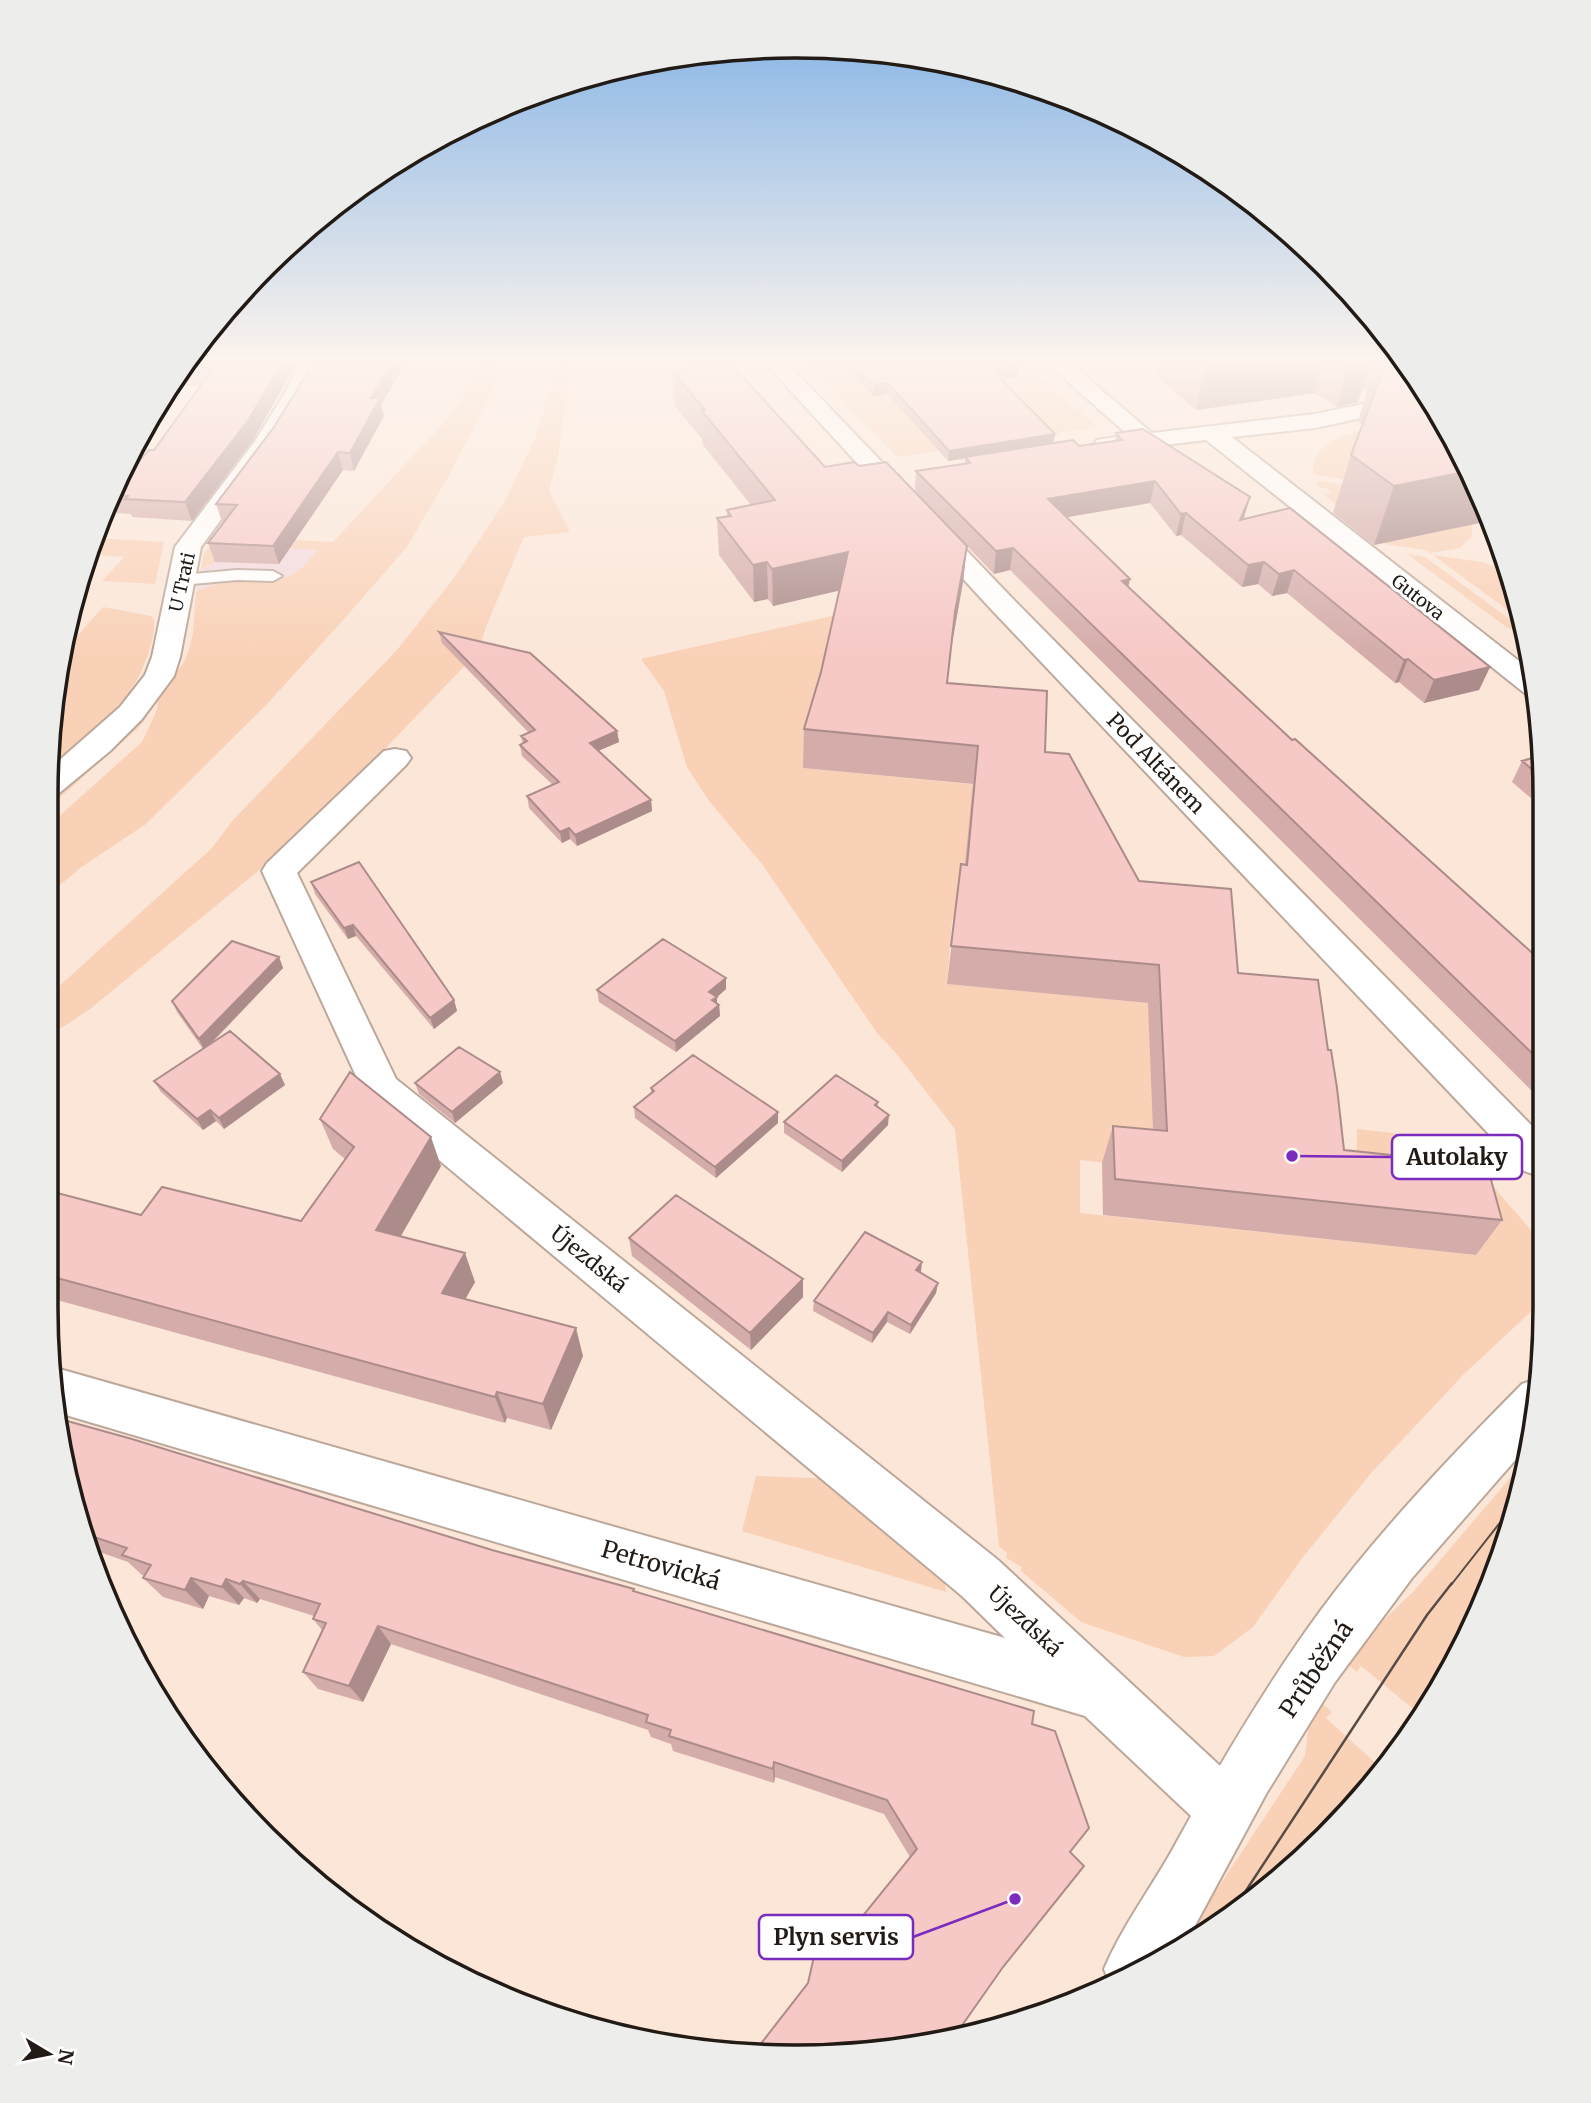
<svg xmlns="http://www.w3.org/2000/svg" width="1591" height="2103" viewBox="0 0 1591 2103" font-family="Merriweather,serif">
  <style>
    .industrial { fill: #f3d9df }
    .green { fill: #f9d1b7 }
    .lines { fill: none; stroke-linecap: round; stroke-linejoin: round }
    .lane-casing { stroke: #bca89b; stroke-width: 4 }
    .street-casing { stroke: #bca89b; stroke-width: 4 }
    .secondary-casing { stroke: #bca89b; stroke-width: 4 }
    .lane { fill: #fff; fill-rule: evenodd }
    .street { fill: #fff; fill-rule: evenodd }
    .secondary { fill: #fff; fill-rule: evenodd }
    .tram-far1 { stroke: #584c45; stroke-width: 2 }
    .tram { stroke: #584c45; stroke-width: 2.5 }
    .wall { fill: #d4acaa }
    .shaded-wall { fill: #ac8c8b }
    .building { fill: #f6c8c6; stroke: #ac8c8b; stroke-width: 2 }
    .labels { text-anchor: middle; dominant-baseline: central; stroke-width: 6; stroke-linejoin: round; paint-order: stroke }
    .far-street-label { font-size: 18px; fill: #221a15; stroke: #fff }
    .street-label { font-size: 21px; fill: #221a15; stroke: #fff }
    .near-street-label { font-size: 24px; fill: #221a15; stroke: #fff }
    .rim { fill: none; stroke: #221a15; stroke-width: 3.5 }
    .leader { fill: none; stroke: #7b2cbf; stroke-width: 2.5 }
    .callout-dot { fill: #7b2cbf; stroke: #fff; stroke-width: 2.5 }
    .callout { fill: #fff; stroke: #7b2cbf; stroke-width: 2.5 }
    .callout-label { font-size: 23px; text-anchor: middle; font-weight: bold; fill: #221a15 }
  </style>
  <rect width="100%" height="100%" fill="#fbe6d8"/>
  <path class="industrial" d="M 227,545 L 317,549 L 306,567 L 276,583 L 230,582 L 196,592 L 201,569 L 215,562 Z"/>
  <path class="green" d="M 480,364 L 501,364 L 486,404 L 448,477 L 406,548 L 344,619 L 268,703 L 146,824 L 80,868 L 47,896 L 47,827 L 142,742 L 157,710 L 158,697 L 184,662 L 189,650 L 193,633 L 196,592 C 243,566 280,605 317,550 L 227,545 L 215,562 L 201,569 L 204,553 L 220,536 L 333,542 L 450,416 L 477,375 Z
    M 556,364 L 571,364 L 558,457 L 549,491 L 570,532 L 524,537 L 487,624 L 478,652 L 379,755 L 257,872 L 90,1009 L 46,1038 L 46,998 L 212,848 L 233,820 L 397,650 L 454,578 L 505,501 L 536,437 Z
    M 805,364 L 1026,364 L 1097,427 L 898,457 Z
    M 1370,428 L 1346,480 L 1313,474 C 1312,441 1344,435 1370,428 Z
    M 1319,481 L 1344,485 L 1374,522 L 1397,540 L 1472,524 L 1472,536 L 1460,548 L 1430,553 L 1425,550 L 1385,544 L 1343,512 L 1324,494 L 1331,493 L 1328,488 L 1320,488 L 1317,483 Z
    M 95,538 L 164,542 L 155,584 L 102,581 L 124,557 L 89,554 Z
    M 1407,554 L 1425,557 L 1516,624 L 1515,628 L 1509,629 Z
    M 1433,555 L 1482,562 L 1510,572 L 1521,620 Z
    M 103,607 L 151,616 L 154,620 C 155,633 151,645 147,657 C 129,709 88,739 47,772 L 47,747 L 63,652 Z
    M 872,607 L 809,739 L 803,768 L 1000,787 L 952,921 L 947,984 L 1180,1006 L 1212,1175 L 1080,1160 L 1080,1213 L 1476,1255 L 1356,1190 L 1357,1129 L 1452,1140 L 1539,1239 L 1539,1304 L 1464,1374 L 1372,1472 L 1303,1557 L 1253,1627 L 1214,1656 L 1184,1657 L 1081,1622 L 1021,1571 L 1022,1567 L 1006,1558 L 1007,1553 L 999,1546 L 955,1129 L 896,1053 L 877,1033 L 762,864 L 709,801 L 687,767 L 664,691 L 641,659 Z
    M 149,705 L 147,717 L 139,727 L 47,809 L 47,800 L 97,758 Z
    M 1527,1458 L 1506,1549 L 1423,1717 L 1361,1666 L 1357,1672 L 1342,1660 L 1414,1591 Z
    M 756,1476 L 839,1479 L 943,1570 L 946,1592 L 742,1531 Z
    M 1316,1698 L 1332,1712 L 1326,1718 L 1382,1769 L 1326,1838 L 1213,1931 L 1179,1947 L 1305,1756 L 1311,1705 Z"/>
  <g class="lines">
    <g class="lane-casing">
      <path id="lane" d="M 237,570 L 273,571 L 282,576 L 273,581 L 237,580 L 181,585 L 172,580 L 181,575 Z"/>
    </g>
    <g class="street-casing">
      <path id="street" d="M 299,364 L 320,364 L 308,391 L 277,443 L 201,547 L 180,657 L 174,676 L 142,719 L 110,751 L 58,794 L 47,797 L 47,771 L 120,707 L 145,675 L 152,657 L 175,547 L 255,441 L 286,391 Z
        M 766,364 L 788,364 L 1010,596 L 1539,1133 L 1539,1176 L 1524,1171 L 990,608 Z
        M 1048,364 L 1071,364 L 1152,433 L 1315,414 L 1425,391 L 1431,403 L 1315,428 L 1232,437 L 1533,672 L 1539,697 L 1527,695 L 1206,440 L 1105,452 L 1097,450 L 1093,445 L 1097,440 L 1128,435 Z
        M 395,749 L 406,751 L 411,758 L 406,765 L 297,873 L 396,1079 L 998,1560 L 1246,1790 L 1255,1810 L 1246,1830 L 1226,1839 L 1206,1830 L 1085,1716 L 59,1413 L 54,1369 L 56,1368 L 1005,1638 L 962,1596 L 367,1100 L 262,871 L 267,863 L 384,751 Z"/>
    </g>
    <g class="secondary-casing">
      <path id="secondary" d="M 1539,1378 L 1539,1406 L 1531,1442 L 1412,1578 L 1335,1682 L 1266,1794 L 1185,1944 L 1109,1982 L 1104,1969 C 1121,1929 1148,1892 1170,1854 C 1216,1770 1264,1688 1321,1610 C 1381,1529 1451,1456 1522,1384 Z"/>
    </g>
    <use href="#lane" class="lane"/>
    <use href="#street" class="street"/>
    <use href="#secondary" class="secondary"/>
    <path class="tram-far1" d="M 1451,1585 L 1517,1501"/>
    <path class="tram" d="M 1363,1793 L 1466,1630
      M 1228,1918 L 1427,1615 L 1452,1583"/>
  </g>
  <path class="wall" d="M 185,364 L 296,364 L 253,440 L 192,521 L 132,517 L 131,514 L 116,513 L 110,498 L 113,491 L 154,450 L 200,386 L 172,385 Z
    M 842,364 L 1015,364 L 1017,377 L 1001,379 L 1055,434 L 1053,443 L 1079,446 L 1115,441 L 1116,433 L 1244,519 L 1490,667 L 1479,690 L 1424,703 L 1399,682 L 1395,683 L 1287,593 L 1272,596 L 1258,584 L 1242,587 L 1181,535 L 1176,536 L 1150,503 L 1067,517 L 1128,586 L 1292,740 L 1539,959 L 1539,1098 L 1010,570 L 994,574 L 967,546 L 963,582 L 951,649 L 947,683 L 1045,752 L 1139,881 L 1238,973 L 1328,1050 L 1344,1150 L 1502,1220 L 1476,1255 L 1103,1215 L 1102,1163 L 1113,1126 L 1153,1130 L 1148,1003 L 947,984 L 961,864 L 965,864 L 973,784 L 803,768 L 804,729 L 821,672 L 839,590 L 773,606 L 768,599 L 754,602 L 719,555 L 717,518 L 727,516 L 727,510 L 751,505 L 703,445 L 702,439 L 674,405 L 672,371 L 825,467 L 859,466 L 915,491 L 916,471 L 965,464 L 965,459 L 948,461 L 887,394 L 873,396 Z
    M 1159,364 L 1407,364 L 1419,378 L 1489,521 L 1374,545 L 1333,513 L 1351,455 L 1363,425 L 1358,421 L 1367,391 L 1363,388 L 1358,402 L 1336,407 L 1315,393 L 1196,410 L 1157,377 Z
    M 306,375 L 381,405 L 384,416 L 354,471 L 343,470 L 279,564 L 215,562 L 208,543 L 224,522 L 222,522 L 216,504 L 274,427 Z
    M 439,632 L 617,731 L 619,742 L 598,751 L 651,800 L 652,811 L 577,846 L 570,839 L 562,843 L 529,808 L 527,796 L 553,785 L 522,756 L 520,745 L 523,744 L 521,736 L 528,732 L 442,643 Z
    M 1539,756 L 1539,805 L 1512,782 L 1522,761 Z
    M 311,882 L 454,1000 L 457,1011 L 434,1029 L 356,936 L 348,939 L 315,894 Z
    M 1539,882 L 1539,895 L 1534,891 Z
    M 279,957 L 283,968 L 211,1044 L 285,1085 L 224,1129 L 216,1121 L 203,1130 L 161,1092 L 154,1081 L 203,1049 L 177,1012 L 172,1001 Z
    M 726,978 L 726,989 L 717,997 L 717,1003 L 719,1005 L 720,1016 L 676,1052 L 599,1002 L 597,990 Z
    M 415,1083 L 503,1083 L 455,1123 L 419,1094 Z
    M 651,1088 L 778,1123 L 716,1178 L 635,1118 L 634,1107 L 651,1093 Z
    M 878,1102 L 878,1107 L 888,1125 L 842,1172 L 784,1133 L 784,1122 Z
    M 320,1119 L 441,1166 L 401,1236 L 475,1282 L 465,1299 L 583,1356 L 551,1430 L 507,1418 L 505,1423 L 46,1297 L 46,1190 L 141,1215 L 301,1221 L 345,1159 L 333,1149 Z
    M 629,1238 L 803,1297 L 751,1350 L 632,1256 Z
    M 921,1273 L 938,1283 L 936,1293 L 910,1334 L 887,1322 L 872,1343 L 813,1311 L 814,1301 Z
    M 71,1502 L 492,1550 L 634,1589 L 634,1592 L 1034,1711 L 849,1933 L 910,1857 L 884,1814 L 775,1777 L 774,1783 L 673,1751 L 671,1744 L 651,1737 L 648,1730 L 391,1644 L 363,1702 L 318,1689 L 303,1672 L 322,1630 L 313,1619 L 314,1616 L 260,1599 L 257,1603 L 244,1598 L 239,1605 L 209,1596 L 203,1609 L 163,1597 L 143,1578 L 145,1576 L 142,1575 L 128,1562 L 91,1549 Z"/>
  <path class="shaded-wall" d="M 282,364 L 296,364 L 253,440 L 192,521 L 185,502 Z
    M 392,364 L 405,364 L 381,405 L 384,416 L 354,471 L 350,453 L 371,398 Z
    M 1215,364 L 1323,364 L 1315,393 L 1196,410 L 1206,365 Z
    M 1349,364 L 1370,364 L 1358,402 L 1336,407 Z
    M 1389,364 L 1407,364 L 1413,372 L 1407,391 Z
    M 1018,366 L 1017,377 L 991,381 L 992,370 Z
    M 888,383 L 887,394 L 873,396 L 874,385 Z
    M 1055,434 L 1053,444 L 948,461 L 949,451 Z
    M 338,452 L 343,470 L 279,564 L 273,546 Z
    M 1465,472 L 1489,521 L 1374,545 L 1394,486 Z
    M 1155,481 L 1150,503 L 1045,521 L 1048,499 Z
    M 1250,497 L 1244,518 L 1240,520 Z
    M 1186,513 L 1181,535 L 1176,536 L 1181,514 Z
    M 967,546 L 963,582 L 951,649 L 955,612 Z
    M 1013,548 L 1010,570 L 994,574 L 996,551 Z
    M 848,552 L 846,589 L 773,606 L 772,569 Z
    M 767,562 L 768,599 L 754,602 L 753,565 Z
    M 1264,562 L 1258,584 L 1242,587 L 1248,565 Z
    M 1294,570 L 1287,593 L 1272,596 L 1279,574 Z
    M 1130,579 L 1125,602 L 1122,581 Z
    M 1408,659 L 1399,682 L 1395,683 L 1404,660 Z
    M 1490,667 L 1479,690 L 1424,703 L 1434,680 Z
    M 617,731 L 619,742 L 591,754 L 590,743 Z
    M 651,800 L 652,811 L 577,846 L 575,835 Z
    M 569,828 L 570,839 L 562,843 L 560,832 Z
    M 353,925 L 356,936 L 348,939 L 344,928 Z
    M 279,957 L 283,968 L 204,1050 L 199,1039 Z
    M 726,978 L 726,989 L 717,997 L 717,1006 L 719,1005 L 720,1016 L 676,1052 L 675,1041 L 709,992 Z
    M 454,1000 L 457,1011 L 434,1029 L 430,1018 Z
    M 500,1072 L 503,1083 L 455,1123 L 452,1112 Z
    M 280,1074 L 285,1085 L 224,1129 L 219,1118 Z
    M 210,1110 L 216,1121 L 203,1130 L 197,1119 Z
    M 778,1112 L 778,1123 L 716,1178 L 715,1167 Z
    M 889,1115 L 888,1125 L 842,1172 L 842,1161 Z
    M 431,1137 L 441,1166 L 388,1258 L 376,1230 Z
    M 465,1253 L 475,1282 L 453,1321 L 442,1293 Z
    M 922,1262 L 921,1272 L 916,1270 Z
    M 803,1279 L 803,1297 L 751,1350 L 750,1333 Z
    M 938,1283 L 936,1293 L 910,1334 L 911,1325 Z
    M 888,1312 L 887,1322 L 872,1343 L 873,1333 Z
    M 576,1328 L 583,1356 L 551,1430 L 543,1404 Z
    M 497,1392 L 507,1418 L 505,1423 L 495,1397 Z
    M 191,1578 L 209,1596 L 203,1609 L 185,1590 Z
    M 226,1579 L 244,1598 L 239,1605 L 222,1587 Z
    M 243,1581 L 260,1599 L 257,1603 L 240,1584 Z
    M 378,1626 L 391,1644 L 363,1702 L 349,1686 Z
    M 774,1762 L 775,1777 L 774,1783 L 773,1769 Z"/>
  <path class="building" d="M 185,364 L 282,364 L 247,422 L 185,502 L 125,499 L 128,496 L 111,495 L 113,491 L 149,450 L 154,450 L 212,370 L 182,369 Z
    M 311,364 L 392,364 L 371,398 L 380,398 L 350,453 L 338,452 L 273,546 L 208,543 L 237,505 L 216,504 L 274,427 L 306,375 Z
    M 715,364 L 731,364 L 825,467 L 854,462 L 859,466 L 886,462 L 967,546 L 955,612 L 947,683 L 1047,691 L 1045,752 L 1069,754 L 1139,881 L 1231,889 L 1238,973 L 1318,980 L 1328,1050 L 1331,1050 L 1337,1088 L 1344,1150 L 1487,1165 L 1502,1220 L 1115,1179 L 1113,1126 L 1167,1131 L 1159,965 L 951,946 L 961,864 L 967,865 L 978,746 L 804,729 L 821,672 L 848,552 L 772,569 L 767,562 L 753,565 L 717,518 L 731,516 L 727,510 L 775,500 L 701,410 L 705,410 L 672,371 Z
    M 852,364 L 1015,364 L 1018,366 L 992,370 L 1055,434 L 949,451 L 888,383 L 874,385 Z
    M 1388,364 L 1399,364 L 1416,375 L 1419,378 L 1465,472 L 1394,486 L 1351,455 L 1383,371 L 1375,366 Z
    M 1143,429 L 1250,497 L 1240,520 L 1290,508 L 1490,667 L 1434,680 L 1408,659 L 1404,660 L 1294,570 L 1279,574 L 1264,562 L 1248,565 L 1186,513 L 1181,514 L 1155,481 L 1048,499 L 1130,579 L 1122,581 L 1292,740 L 1295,739 L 1539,959 L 1539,1060 L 1013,548 L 996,551 L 916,471 L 970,463 L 965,457 L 1073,440 L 1079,446 L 1122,440 L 1116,433 Z
    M 439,632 L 530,653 L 617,731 L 590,743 L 651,800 L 575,835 L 569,828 L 560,832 L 527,796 L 559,782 L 520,745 L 527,741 L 521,736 L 535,730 Z
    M 1539,756 L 1539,775 L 1522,761 Z
    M 359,862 L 454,1000 L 430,1018 L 353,925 L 344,928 L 311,882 Z
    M 663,939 L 726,978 L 709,992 L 717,997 L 712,1000 L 719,1005 L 675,1041 L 597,990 Z
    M 232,941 L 279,957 L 199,1039 L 172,1001 Z
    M 230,1031 L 280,1074 L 219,1118 L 210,1110 L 197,1119 L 154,1081 Z
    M 459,1047 L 500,1072 L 452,1112 L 415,1083 Z
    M 693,1055 L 778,1112 L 715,1167 L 634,1107 L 654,1091 L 651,1088 Z
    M 350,1072 L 431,1137 L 376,1230 L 465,1253 L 442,1293 L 576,1328 L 543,1404 L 497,1392 L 495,1397 L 46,1275 L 46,1190 L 141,1215 L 162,1187 L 301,1221 L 354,1147 L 320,1119 Z
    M 836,1075 L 878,1102 L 875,1105 L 889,1115 L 842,1161 L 784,1122 Z
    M 676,1195 L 803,1279 L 750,1333 L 629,1238 Z
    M 865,1232 L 922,1262 L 916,1270 L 938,1283 L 911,1325 L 888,1312 L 873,1333 L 814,1301 Z
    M 60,1419 L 132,1439 L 492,1550 L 634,1589 L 633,1591 L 1034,1711 L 1032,1724 L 1055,1731 L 1089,1828 L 1070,1852 L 1084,1866 L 1003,1967 L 956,2034 L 845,2056 L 756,2050 L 808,1983 L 815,1952 L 834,1931 L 849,1933 L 917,1849 L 887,1800 L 774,1762 L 773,1769 L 669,1736 L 671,1730 L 646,1722 L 648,1715 L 378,1626 L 349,1686 L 303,1672 L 326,1623 L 313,1619 L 320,1604 L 243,1581 L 240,1584 L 226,1579 L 222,1587 L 191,1578 L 185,1590 L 143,1578 L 151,1565 L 122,1555 L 127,1548 L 85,1534 L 71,1502 Z"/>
  <linearGradient id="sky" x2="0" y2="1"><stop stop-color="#80b1e5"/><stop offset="0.55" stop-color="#fdf4ed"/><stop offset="1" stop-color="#fdf4ed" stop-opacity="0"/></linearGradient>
  <rect width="1591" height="658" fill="url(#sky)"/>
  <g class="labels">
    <g class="far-street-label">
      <text transform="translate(182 582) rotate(-77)">U Trati</text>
      <text transform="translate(1418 597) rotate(38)">Gutova</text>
    </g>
    <g class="street-label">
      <text transform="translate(1156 763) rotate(46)">Pod Altánem</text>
      <text transform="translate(589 1259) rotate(39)">Újezdská</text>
      <text transform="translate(1025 1621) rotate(43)">Újezdská</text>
    </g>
    <g class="near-street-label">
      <text transform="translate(661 1565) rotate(16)">Petrovická</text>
      <text transform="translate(1316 1669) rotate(-56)">Průběžná</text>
    </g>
  </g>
  <path d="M0 0H1591V2103H0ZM795 58H796A737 737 0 0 1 1533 795V1308A737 737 0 0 1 796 2045H795A737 737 0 0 1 58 1308V795A737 737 0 0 1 795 58Z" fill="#ededec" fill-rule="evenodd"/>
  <path class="rim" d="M795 58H796A737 737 0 0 1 1533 795V1308A737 737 0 0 1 796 2045H795A737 737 0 0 1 58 1308V795A737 737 0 0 1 795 58Z"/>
  <path class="leader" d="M1292 1156L1392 1157M1015 1899L913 1937"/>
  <g class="callout-dot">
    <circle cx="1292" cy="1156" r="7"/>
    <circle cx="1015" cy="1899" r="7"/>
  </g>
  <g class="callout">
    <rect x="1392" y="1135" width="130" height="44" rx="7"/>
    <rect x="759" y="1915" width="154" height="44" rx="7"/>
  </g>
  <g class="callout-label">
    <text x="1457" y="1165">Autolaky</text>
    <text x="836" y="1945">Plyn servis</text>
  </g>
  <g transform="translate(49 2054) rotate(100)" stroke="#ffffff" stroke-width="5" paint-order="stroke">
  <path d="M0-5L12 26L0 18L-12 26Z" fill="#221a15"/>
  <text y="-10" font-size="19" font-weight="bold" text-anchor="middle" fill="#221a15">N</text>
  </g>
</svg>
